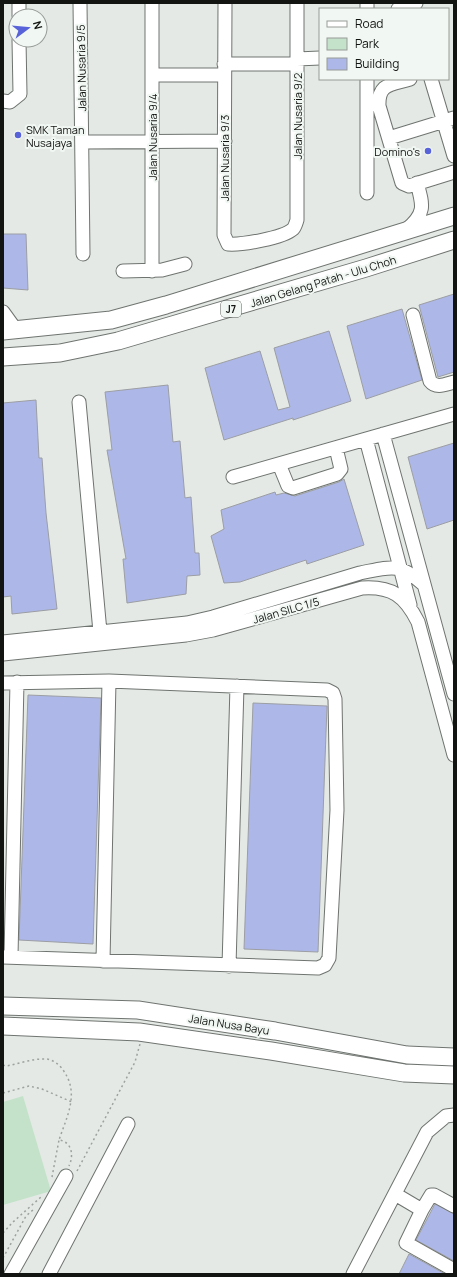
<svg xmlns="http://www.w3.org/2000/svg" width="457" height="1277" viewBox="0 0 457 1277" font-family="Manrope,sans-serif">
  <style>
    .green { fill: #c4e2ca }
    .building { fill: #adb8e8; stroke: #9c9ea3 }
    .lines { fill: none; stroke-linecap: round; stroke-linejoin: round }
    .minor-casing { stroke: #6f7470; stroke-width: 15 }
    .major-casing { stroke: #6f7470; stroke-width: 19 }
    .path { stroke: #9ea29f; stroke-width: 1.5; stroke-dasharray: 2 3; stroke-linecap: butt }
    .minor { stroke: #fff; stroke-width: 13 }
    .major { stroke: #fff; stroke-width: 17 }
    .poi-dot { fill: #5862d9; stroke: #f1f7f2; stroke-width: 1.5 }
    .labels { text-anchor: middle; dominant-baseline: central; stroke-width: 4; stroke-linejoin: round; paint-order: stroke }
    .shield { fill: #f1f7f2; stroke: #555855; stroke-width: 1 }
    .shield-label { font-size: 10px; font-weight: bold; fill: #121412 }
    .street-label { font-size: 11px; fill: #121412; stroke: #f1f7f2 }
    .poi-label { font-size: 11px; fill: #121412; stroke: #f1f7f2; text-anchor: start }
  </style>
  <rect width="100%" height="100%" fill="#e4e9e5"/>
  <path class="green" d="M 23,1096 L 51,1191 L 3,1205 L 3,1102 Z"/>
  <path class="building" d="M 3,234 L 26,234 L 28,290 L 3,288 Z
    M 454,294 L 454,372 L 438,377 L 419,305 Z
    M 402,309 L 422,380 L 366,399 L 347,326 Z
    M 329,331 L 351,401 L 293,420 L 293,418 L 224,440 L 205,368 L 260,351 L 278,410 L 290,407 L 274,348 Z
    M 168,385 L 173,442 L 180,441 L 185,498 L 191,497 L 195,553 L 199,553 L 200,575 L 187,576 L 186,594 L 127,603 L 123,559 L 126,559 L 107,450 L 112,450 L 105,392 Z
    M 36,400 L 39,458 L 42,458 L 46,513 L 57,609 L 12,614 L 11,596 L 3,597 L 3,403 Z
    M 454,443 L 454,520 L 427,529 L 408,457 Z
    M 344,479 L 364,545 L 307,564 L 306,560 L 240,582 L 224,583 L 211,536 L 224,529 L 221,510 L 275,492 L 276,495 L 284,493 L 295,496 L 339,482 Z
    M 28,695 L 101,698 L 93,944 L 19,940 Z
    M 253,703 L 327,706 L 318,952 L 244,949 Z
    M 435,1204 L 454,1214 L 454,1261 L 416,1240 Z
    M 409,1254 L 445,1274 L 399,1274 Z"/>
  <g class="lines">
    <g class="minor-casing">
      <path id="minor" d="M 19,3 L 19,16
        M 80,3 L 83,254
        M 152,3 L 152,271
        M 225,3 L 224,235 L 228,244 C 242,245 283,238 293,229 C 295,227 296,223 297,220 L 297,3
        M 367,3 L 367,9
        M 398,9 L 416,3
        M 297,59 L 320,58
        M 224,64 L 297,64
        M 152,75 L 224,75
        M 367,79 L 367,193
        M 410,79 C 391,85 378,83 379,106 L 402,183 L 409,186 L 454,172
        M 431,79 L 454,156
        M 3,101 L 10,102 L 20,94 L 19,40
        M 389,138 L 454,118
        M 82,142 L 225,141
        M 407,229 C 426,213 423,205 417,183
        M 123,271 L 162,270 L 185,264
        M 3,312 L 16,330
        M 413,315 L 430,381 C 436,389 446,384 454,382
        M 79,402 L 100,632
        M 383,434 L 454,694
        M 366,439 L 410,605
        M 279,464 L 288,486 L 293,488 L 337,474 L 341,469 L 336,448
        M 233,477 L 454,414
        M 3,642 L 187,623 L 213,617 L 360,573 C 390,567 399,562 423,584
        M 3,654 L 186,635 L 213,630 L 362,588 C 392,586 405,596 418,622 L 454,755
        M 3,683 L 109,681 L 327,690 L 333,693 L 335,699 L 337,810 L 329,958 L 325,965 L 318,968 L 3,957
        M 11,956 L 17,682
        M 103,961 L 109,681
        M 229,966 L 237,686
        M 395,1194 L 422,1210 L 406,1243 L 454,1270
        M 422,1210 L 431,1195 L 434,1195 L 454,1206
        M 11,1274 L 66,1176
        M 49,1274 L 128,1124
        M 353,1274 L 427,1132 L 446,1116 L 454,1115"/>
    </g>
    <g class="major-casing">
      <path id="major" d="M 3,331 L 111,320 L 166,305 L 454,216
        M 3,357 L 60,353 L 118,341 L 366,268 L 454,240
        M 3,1006 L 138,1010 L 275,1031 L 407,1055 L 454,1057
        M 3,1026 L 139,1032 L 271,1051 L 404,1073 L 454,1075"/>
    </g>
    <path class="path" d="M 3,1065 L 6,1066 C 18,1064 31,1059 43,1059 C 51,1058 59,1064 63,1070 C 80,1093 67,1116 59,1140 C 72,1142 74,1155 69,1166
      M 3,1093 L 29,1086 L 42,1089 L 72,1102
      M 77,1171 L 135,1062 L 140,1044
      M 52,1177 L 59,1140
      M 3,1233 L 13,1222 L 41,1197
      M 3,1258 L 26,1216 L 34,1209"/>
    <use href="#minor" class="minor"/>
    <use href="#major" class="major"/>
  </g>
  <g class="poi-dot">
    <circle cx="18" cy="135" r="4"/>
    <circle cx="428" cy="151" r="4"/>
  </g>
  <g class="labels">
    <rect class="shield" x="221" y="301" width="20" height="16" rx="3"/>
    <g class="shield-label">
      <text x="231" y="309">J7</text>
    </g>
    <g class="street-label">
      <text transform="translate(81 68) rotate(-91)">Jalan Nusaria 9/5</text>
      <text transform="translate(297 116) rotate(-90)">Jalan Nusaria 9/2</text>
      <text transform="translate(152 137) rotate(-90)">Jalan Nusaria 9/4</text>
      <text transform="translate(224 158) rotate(-90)">Jalan Nusaria 9/3</text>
      <text transform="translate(323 281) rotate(-17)">Jalan Gelang Patah - Ulu Choh</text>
      <text transform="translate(286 610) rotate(-16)">Jalan SILC 1/5</text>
      <text transform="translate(229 1024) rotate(9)">Jalan Nusa Bayu</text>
    </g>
    <g class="poi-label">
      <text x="26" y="129">SMK Taman<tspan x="26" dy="13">Nusajaya</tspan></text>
      <text x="420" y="151" text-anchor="end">Domino's</text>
    </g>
  </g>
  <rect width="457" height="1277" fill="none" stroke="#121412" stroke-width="8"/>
  <rect x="319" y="8" width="130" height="72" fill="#f1f7f2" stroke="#989c98"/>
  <rect x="327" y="21" width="20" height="6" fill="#ffffff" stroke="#989c98"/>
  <text x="355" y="28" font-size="12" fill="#121412">Road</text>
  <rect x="327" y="38" width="20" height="12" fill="#c4e2ca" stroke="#989c98"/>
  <text x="355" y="48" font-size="12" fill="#121412">Park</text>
  <rect x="327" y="58" width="20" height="12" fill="#adb8e8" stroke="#989c98"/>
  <text x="355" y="68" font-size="12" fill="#121412">Building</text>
  <g transform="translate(28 28) rotate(74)"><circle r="19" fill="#f1f7f2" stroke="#989c98"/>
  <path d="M0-3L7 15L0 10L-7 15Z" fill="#5862d9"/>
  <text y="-6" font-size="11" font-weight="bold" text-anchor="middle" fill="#121412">N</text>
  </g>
</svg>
